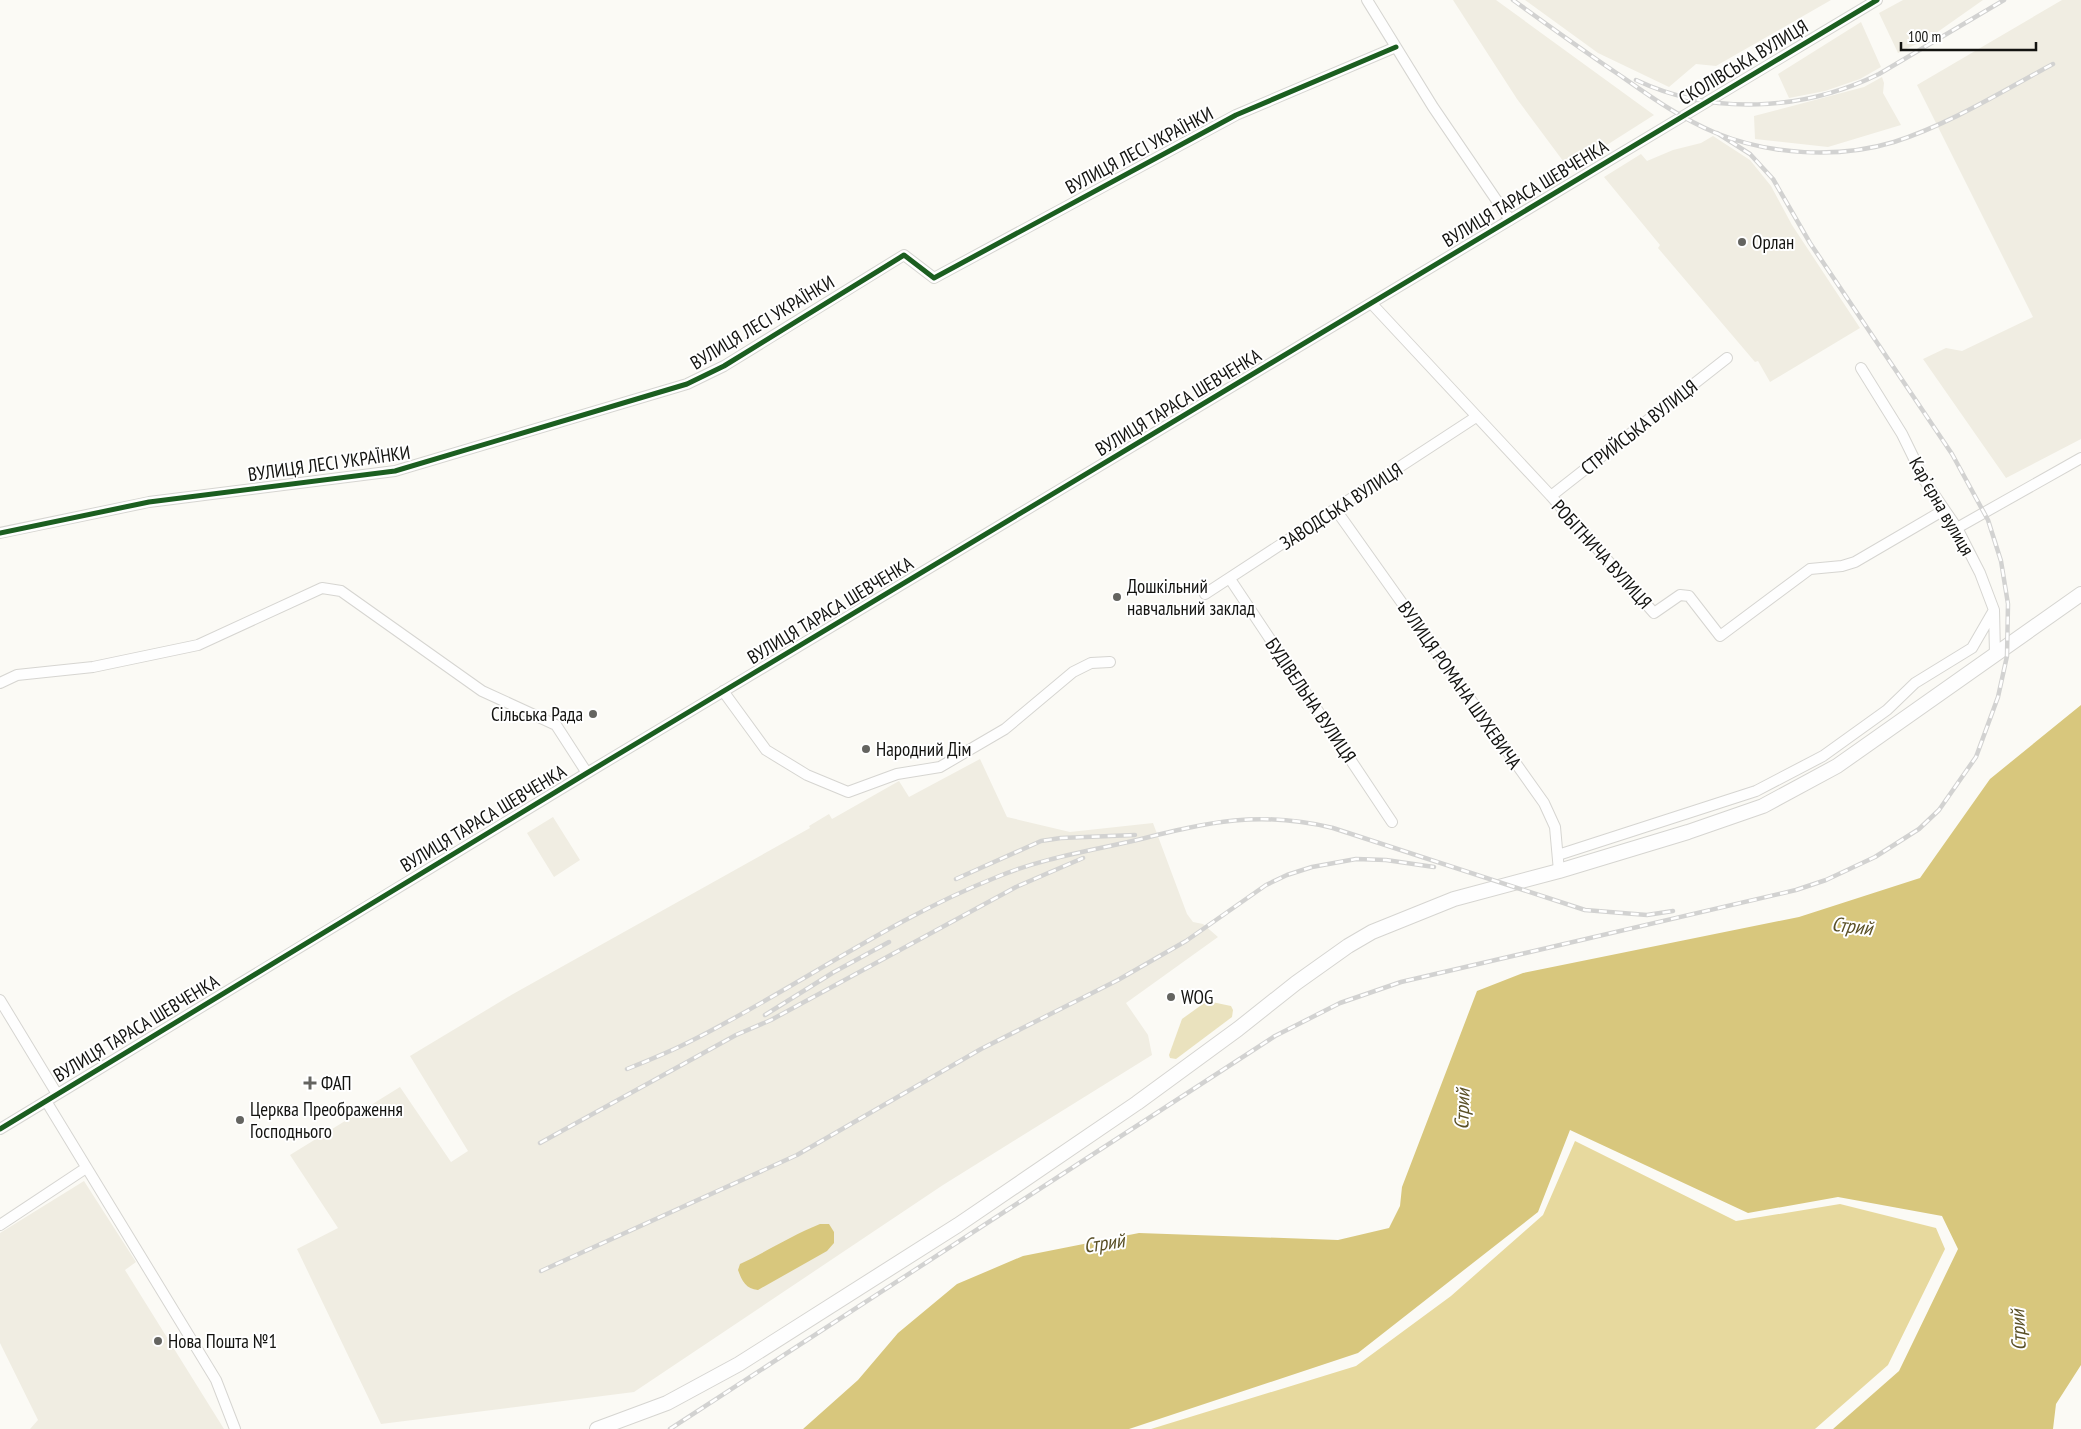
<svg xmlns="http://www.w3.org/2000/svg" width="2081" height="1429" viewBox="0 0 2081 1429" font-family="'PT Sans Narrow',sans-serif">
  <style>
    .built { fill: #f0ede2 }
    .green { fill: #eae2be }
    .forest { fill: #e7d99e }
    .water { fill: #d8c77d }
    .lines { fill: none; stroke-linecap: round; stroke-linejoin: round }
    .minor-casing { stroke: #d6d5d1; stroke-width: 12 }
    .highway-casing { stroke: #d6d5d1; stroke-width: 16 }
    .minor { stroke: #fefefe; stroke-width: 10 }
    .highway { stroke: #fefefe; stroke-width: 14 }
    .rail-casing { stroke: #d2d2d1; stroke-width: 4.5 }
    .rail { stroke: #fff; stroke-width: 2.5; stroke-dasharray: 8; stroke-linecap: butt }
    .cycleway-casing { stroke: #fff; stroke-width: 8 }
    .cycleway { stroke: #1b5e20; stroke-width: 5 }
    .poi-dot { fill: #646460; stroke: #fff; stroke-width: 2 }
    .labels { text-anchor: middle; dominant-baseline: central; stroke-width: 4; stroke-linejoin: round; paint-order: stroke }
    .street-label { font-size: 19px; fill: #131310; stroke: #fff }
    .poi-label { font-size: 19px; fill: #131310; stroke: #fff; text-anchor: start }
    .water-label { font-size: 20px; font-style: italic; fill: #5a5026; stroke: #fff }
  </style>
  <rect width="100%" height="100%" fill="#fbfaf5"/>
  <path class="built" d="M 1453,0 L 1496,0 L 1654,115 L 1569,169 L 1517,99 Z
    M 1525,0 L 1831,0 L 1716,66 L 1696,64 L 1669,87 L 1598,53 Z
    M 1903,0 L 1983,0 L 1929,38 L 1898,53 L 1879,13 Z
    M 2062,0 L 2081,0 L 2081,439 L 2006,478 L 1923,359 L 1946,348 L 1962,351 L 2033,317 L 1917,85 Z
    M 1861,22 L 1881,67 L 1860,79 L 1825,91 L 1789,98 L 1778,74 Z
    M 1882,77 L 1884,83 L 1883,93 L 1901,125 L 1828,147 L 1755,139 L 1754,116 L 1864,87 Z
    M 1713,136 L 1750,160 L 1771,186 L 1792,225 L 1860,328 L 1770,382 L 1758,361 L 1755,362 L 1658,248 L 1660,245 L 1604,177 L 1641,154 L 1647,161 L 1673,150 L 1701,143 Z
    M 980,759 L 1007,817 L 1070,832 L 1153,823 L 1187,914 L 1193,922 L 1203,924 L 1218,937 L 1126,1003 L 1148,1035 L 1152,1055 L 943,1185 L 634,1392 L 381,1424 L 297,1249 L 338,1228 L 290,1155 L 400,1087 L 451,1162 L 468,1151 L 410,1056 L 513,994 L 810,828 L 809,826 L 829,814 L 832,819 L 899,781 L 909,797 Z
    M 553,817 L 580,860 L 554,877 L 527,833 Z
    M 84,1181 L 136,1262 L 125,1270 L 224,1429 L 30,1429 L 38,1420 L 0,1343 L 0,1233 Z"/>
  <path class="green" d="M 1207,1001 L 1231,1006 L 1233,1010 L 1232,1017 L 1176,1059 L 1170,1058 L 1169,1055 L 1182,1019 Z"/>
  <path class="forest" d="M 1575,1141 L 1736,1221 L 1840,1204 L 1936,1228 L 1945,1249 L 1888,1365 L 1815,1429 L 1151,1429 L 1356,1366 L 1451,1296 L 1543,1215 Z"/>
  <path class="water" d="M 2081,705 L 2081,1365 L 2056,1404 L 2053,1429 L 1833,1429 L 1899,1371 L 1958,1249 L 1942,1216 L 1838,1197 L 1748,1213 L 1570,1130 L 1538,1212 L 1358,1353 L 1129,1429 L 803,1429 L 858,1380 L 898,1333 L 957,1284 L 1023,1256 L 1139,1233 L 1338,1240 L 1389,1228 L 1400,1206 L 1402,1187 L 1477,991 L 1523,973 L 1799,917 L 1920,878 L 1990,779 Z
    M 820,1224 L 829,1224 L 834,1232 L 834,1243 L 827,1251 L 758,1290 C 746,1289 742,1281 738,1270 L 740,1264 C 768,1251 792,1235 820,1224 Z"/>
  <g class="lines">
    <g class="minor-casing">
      <path id="minor" d="M 1367,0 L 1433,107 L 1510,220
        M 1372,304 L 1551,496 L 1654,613 L 1680,595 L 1689,596 L 1720,636 L 1810,569 L 1842,566 L 1855,562 L 1944,510
        M 1861,368 L 1902,434 L 1925,481 L 1957,528 L 1980,573 L 1994,610 L 1995,654
        M 1551,496 L 1727,358
        M 1336,510 L 1544,803 L 1555,827 L 1559,871
        M 1957,528 L 2081,458
        M 0,533 L 149,502 L 395,471 L 687,384 L 724,366 L 904,255 L 934,278 L 1236,115 L 1396,47
        M 1230,579 L 1392,822
        M 1205,594 L 1476,417
        M 0,683 L 17,675 L 93,667 L 198,645 L 322,588 L 341,591 L 482,691 L 556,725 L 587,773
        M 723,691 L 766,750 L 807,775 L 848,792 L 897,774 L 940,767 L 1005,729 L 1073,672 L 1091,663 L 1110,662
        M 1558,855 L 1756,791 L 1823,756 L 1887,710 L 1915,683 L 1972,648 L 1994,610
        M 0,1000 L 57,1094
        M 46,1101 L 216,1380 L 235,1429
        M 0,1129 L 587,773 L 1877,0
        M 0,1225 L 86,1168"/>
    </g>
    <g class="highway-casing">
      <path id="highway" d="M 597,1429 L 667,1403 L 739,1364 L 958,1225 L 1137,1103 L 1238,1029 L 1296,983 L 1348,946 L 1372,932 L 1454,899 L 1559,871 L 1688,832 L 1763,806 L 1837,766 L 2081,594"/>
    </g>
    <use href="#minor" class="minor"/>
    <use href="#highway" class="highway"/>
    <g class="rail-casing">
      <path id="rail" d="M 1513,0 C 1549,26 1585,52 1621,76 C 1651,97 1682,119 1716,133 C 1770,155 1838,159 1894,142 C 1950,124 2001,92 2053,64
        M 1636,80 C 1712,116 1804,111 1879,74 L 2004,0
        M 956,879 L 1041,841 L 1061,838 L 1135,835
        M 765,1015 L 834,972 L 889,942
        M 627,1069 C 647,1061 667,1053 687,1043 C 792,991 888,920 997,877 C 1042,858 1090,851 1137,840 C 1209,822 1259,810 1333,828 L 1585,910 L 1647,915 L 1673,911
        M 540,1143 L 736,1035 L 771,1020 L 1016,887 L 1083,858
        M 541,1271 L 797,1155 L 981,1049 L 1118,980 L 1186,941 L 1266,885 L 1287,875 L 1312,867 L 1356,859 L 1386,860 L 1434,867
        M 670,1429 L 1275,1036 L 1340,1003 L 1401,982 L 1796,890 L 1826,880 L 1875,857 L 1919,829 L 1939,810 L 1976,757 L 1998,697 L 2007,656 L 2008,604 L 2001,561 L 1988,520 L 1952,454 L 1810,243 L 1773,179 L 1750,154 L 1717,133"/>
    </g>
    <use href="#rail" class="rail"/>
    <g class="cycleway-casing">
      <path id="cycleway" d="M 0,533 L 149,502 L 395,471 L 687,384 L 724,366 L 904,255 L 934,278 L 1236,115 L 1396,47
        M 0,1129 L 587,773 L 1877,0"/>
    </g>
    <use href="#cycleway" class="cycleway"/>
  </g>
  <g class="poi-dot">
    <circle cx="1742" cy="242" r="5"/>
    <circle cx="1117" cy="597" r="5"/>
    <circle cx="593" cy="714" r="5"/>
    <circle cx="866" cy="749" r="5"/>
    <circle cx="1171" cy="997" r="5"/>
    <path d="M307.5 1075.5h5v5h5v5h-5v5h-5v-5h-5v-5h5z"/>
    <circle cx="240" cy="1120" r="5"/>
    <circle cx="158" cy="1341" r="5"/>
  </g>
  <g class="labels">
    <g class="street-label">
      <text transform="translate(1743 62) rotate(-31)">СКОЛІВСЬКА ВУЛИЦЯ</text>
      <text transform="translate(1139 150) rotate(-28)">ВУЛИЦЯ ЛЕСІ УКРАЇНКИ</text>
      <text transform="translate(1525 193) rotate(-31)">ВУЛИЦЯ ТАРАСА ШЕВЧЕНКА</text>
      <text transform="translate(762 322) rotate(-31)">ВУЛИЦЯ ЛЕСІ УКРАЇНКИ</text>
      <text transform="translate(1178 402) rotate(-31)">ВУЛИЦЯ ТАРАСА ШЕВЧЕНКА</text>
      <text transform="translate(1639 427) rotate(-38)">СТРИЙСЬКА ВУЛИЦЯ</text>
      <text transform="translate(329 463) rotate(-8)">ВУЛИЦЯ ЛЕСІ УКРАЇНКИ</text>
      <text transform="translate(1341 506) rotate(-33)">ЗАВОДСЬКА ВУЛИЦЯ</text>
      <text transform="translate(1942 506) rotate(60)">Карʼєрна вулиця</text>
      <text transform="translate(1602 554) rotate(48)">РОБІТНИЧА ВУЛИЦЯ</text>
      <text transform="translate(830 610) rotate(-31)">ВУЛИЦЯ ТАРАСА ШЕВЧЕНКА</text>
      <text transform="translate(1460 685) rotate(55)">ВУЛИЦЯ РОМАНА ШУХЕВИЧА</text>
      <text transform="translate(1311 700) rotate(56)">БУДІВЕЛЬНА ВУЛИЦЯ</text>
      <text transform="translate(483 818) rotate(-31)">ВУЛИЦЯ ТАРАСА ШЕВЧЕНКА</text>
      <text transform="translate(136 1028) rotate(-31)">ВУЛИЦЯ ТАРАСА ШЕВЧЕНКА</text>
    </g>
    <g class="poi-label">
      <text x="1752" y="242">Орлан</text>
      <text x="1127" y="586">Дошкільний<tspan x="1127" dy="22">навчальний заклад</tspan></text>
      <text x="583" y="714" text-anchor="end">Сільська Рада</text>
      <text x="876" y="749">Народний Дім</text>
      <text x="1181" y="997">WOG</text>
      <text x="321" y="1083">ФАП</text>
      <text x="250" y="1109">Церква Преображення<tspan x="250" dy="22">Господнього</tspan></text>
      <text x="168" y="1341">Нова Пошта №1</text>
    </g>
    <g class="water-label">
      <text transform="translate(1852 926) rotate(7)">Стрий</text>
      <text transform="translate(1462 1109) rotate(-88)">Стрий</text>
      <text transform="translate(1104 1243) rotate(-8)">Стрий</text>
      <text transform="translate(2018 1330) rotate(-92)">Стрий</text>
    </g>
  </g>
  <path d="M1901 42v8h135v-8" fill="none" stroke="#131310" stroke-width="2.5"/>
  <text x="1908" y="42" font-size="15" fill="#131310" stroke="#ffffff" stroke-width="4" paint-order="stroke">100 m</text>
</svg>
